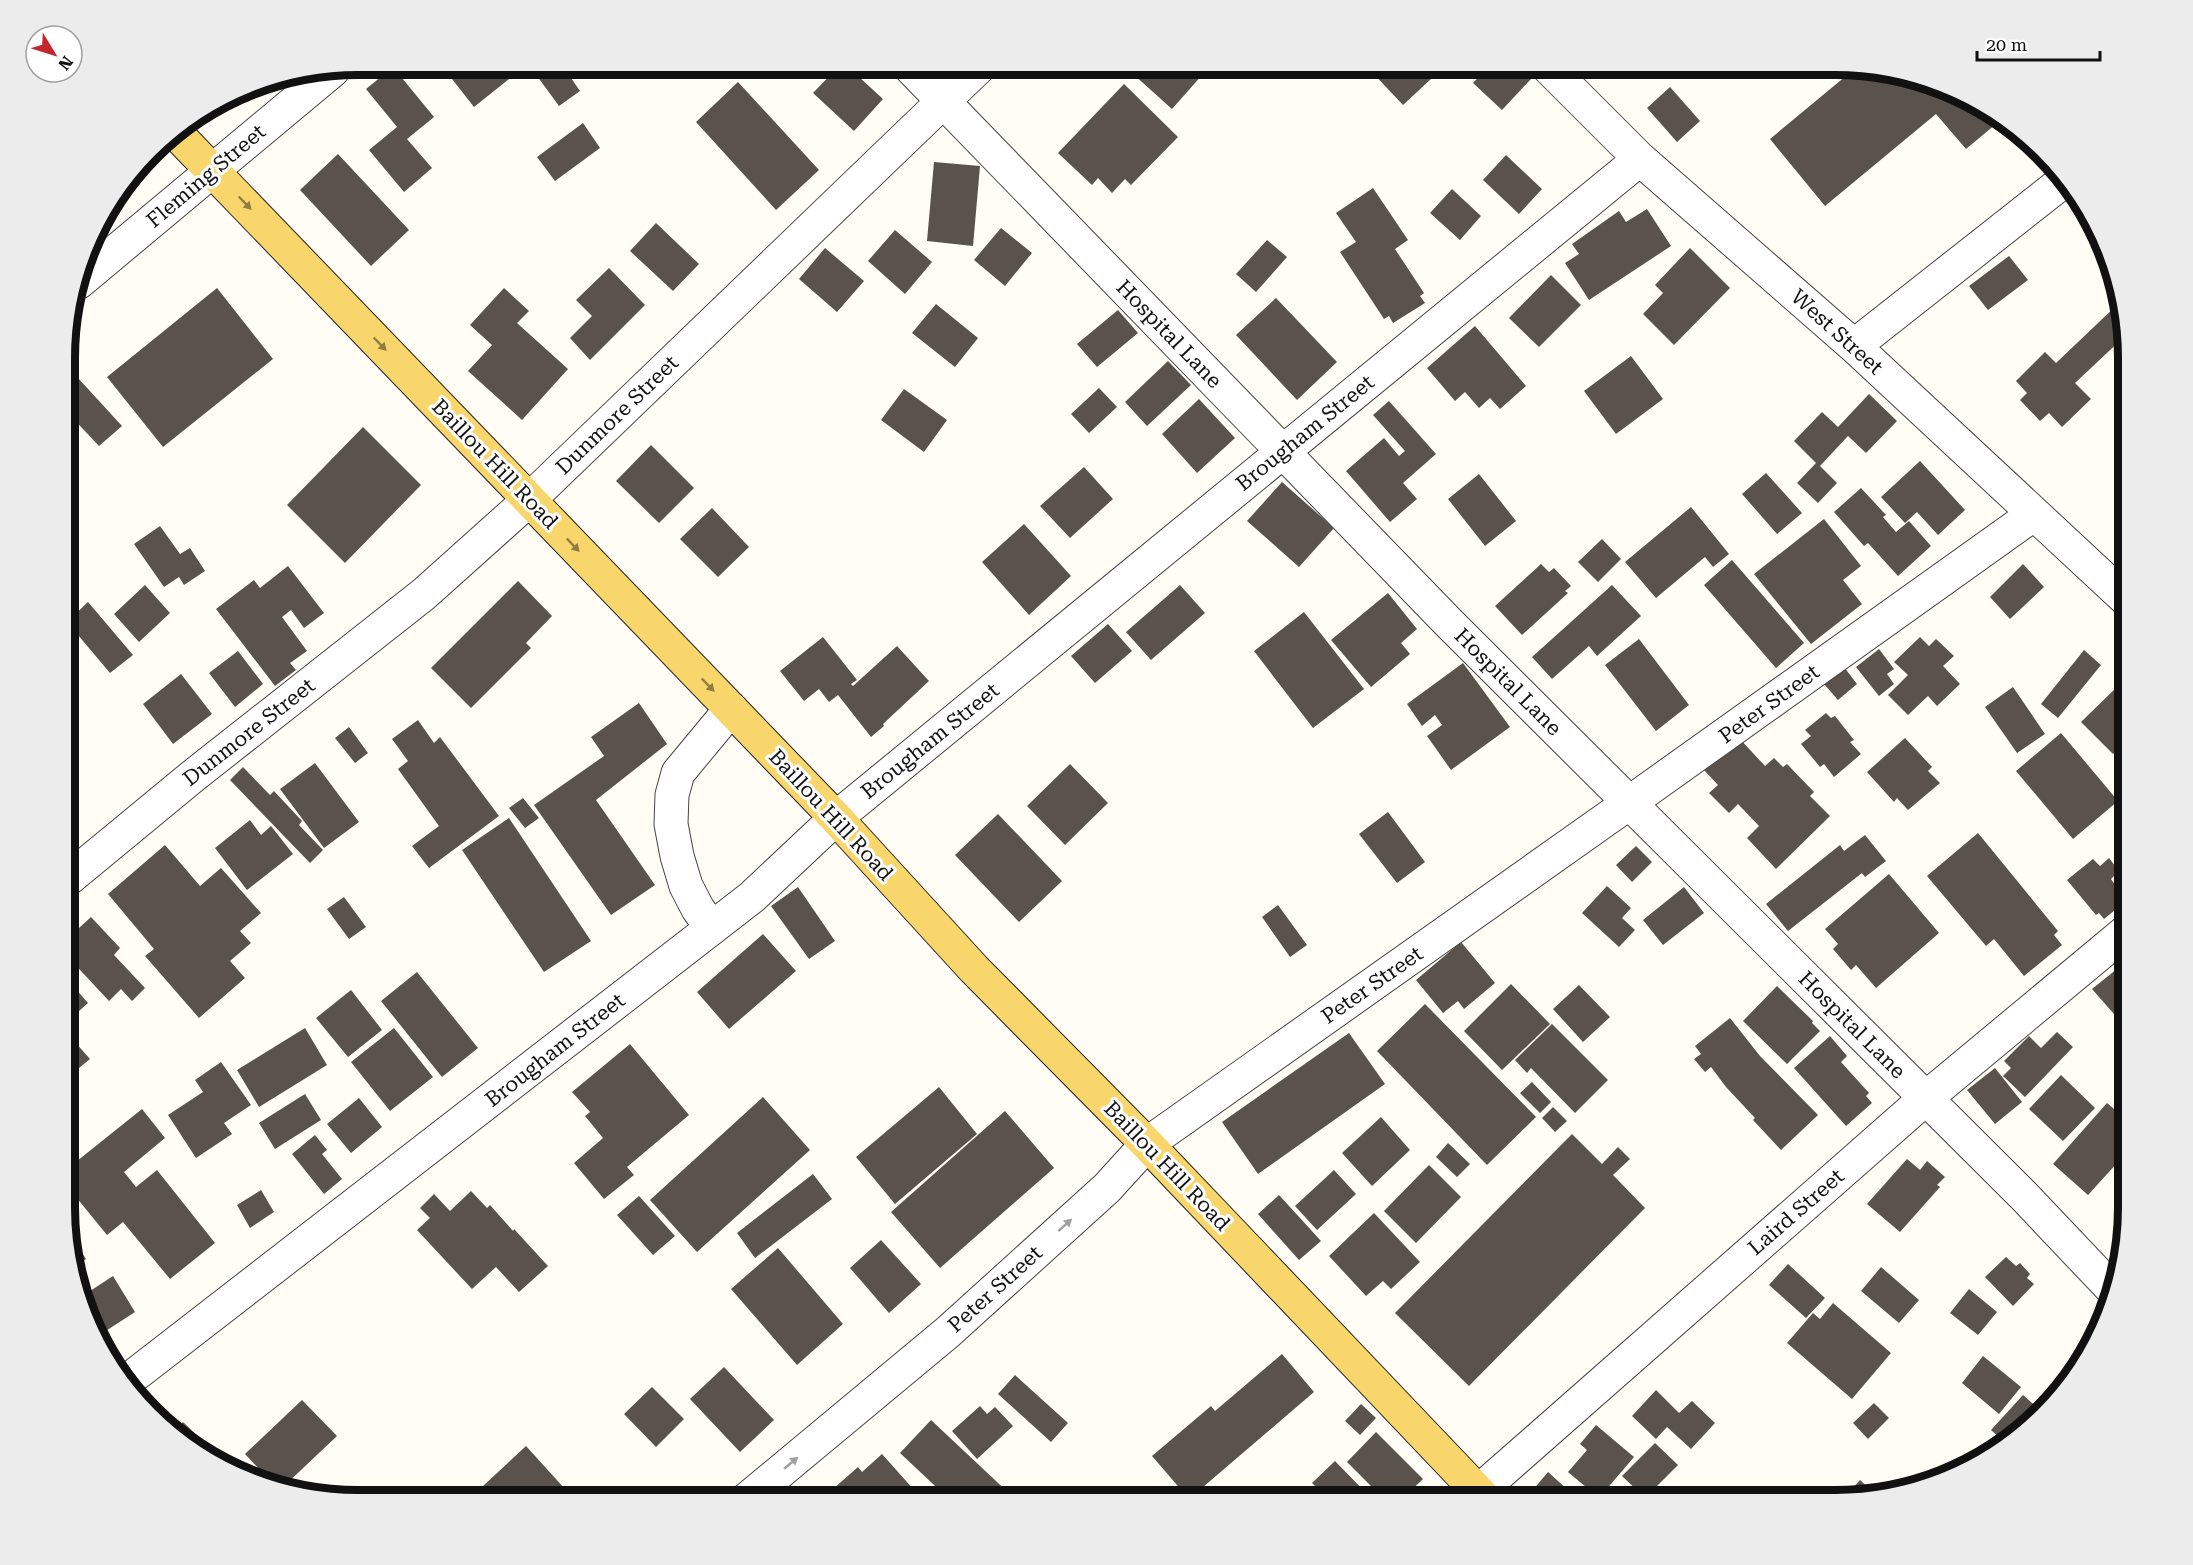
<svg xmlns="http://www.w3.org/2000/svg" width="2193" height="1565" viewBox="0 0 2193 1565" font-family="'Roboto Serif',serif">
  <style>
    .building { fill: #5a524d }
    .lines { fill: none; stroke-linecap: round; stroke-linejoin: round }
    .minor-casing { stroke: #444; stroke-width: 35 }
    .major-casing { stroke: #222; stroke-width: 35 }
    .minor { stroke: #fff; stroke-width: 33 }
    .major { stroke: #f9d66b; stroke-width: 33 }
    .oneway { fill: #917d42 }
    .oneway2 { fill: #a0a0a0 }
    .labels { text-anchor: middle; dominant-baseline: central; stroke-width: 6; stroke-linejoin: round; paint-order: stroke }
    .street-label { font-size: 21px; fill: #111; stroke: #fff }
    .rim { fill: none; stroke: #111; stroke-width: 8 }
  </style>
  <rect width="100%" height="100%" fill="#fffdf5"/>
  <path class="building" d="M 441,65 L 522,65 L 524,67 L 474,107 Z
    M 529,65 L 562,65 L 580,91 L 559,106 Z
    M 840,65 L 846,65 L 883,99 L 854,131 L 813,93 Z
    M 1123,65 L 1211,65 L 1172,109 Z
    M 1376,65 L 1446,65 L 1403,105 L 1370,70 Z
    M 1490,65 L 1516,65 L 1531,79 L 1502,110 L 1473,83 Z
    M 1858,66 L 1947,87 L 2002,119 L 1966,149 L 1936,114 L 1825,206 L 1770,139 Z
    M 393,67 L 434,117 L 407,139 L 432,168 L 404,192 L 369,150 L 397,127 L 366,89 Z
    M 738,82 L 819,170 L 776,210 L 696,122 Z
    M 1124,84 L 1178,137 L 1131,185 L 1125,179 L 1112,193 L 1098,178 L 1092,185 L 1058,153 Z
    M 1670,87 L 1700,121 L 1677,142 L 1647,108 Z
    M 583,123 L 600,148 L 555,181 L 537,157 Z
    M 338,154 L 409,230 L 371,266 L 300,190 Z
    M 1506,155 L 1542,189 L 1519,214 L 1483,180 Z
    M 934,162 L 980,166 L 973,246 L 927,241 Z
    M 1373,188 L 1408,240 L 1395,249 L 1424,293 L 1420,296 L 1425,303 L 1393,323 L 1389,316 L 1384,319 L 1340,252 L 1356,242 L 1336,213 Z
    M 1452,189 L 1481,216 L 1460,240 L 1430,213 Z
    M 1647,209 L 1671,246 L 1589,300 L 1565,263 L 1579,254 L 1572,244 L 1619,211 L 1626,222 Z
    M 656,223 L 699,264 L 673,291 L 630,251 Z
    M 1001,228 L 1032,253 L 1005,286 L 974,260 Z
    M 895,230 L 932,262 L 905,294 L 868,261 Z
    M 1267,240 L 1287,257 L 1256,292 L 1236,274 Z
    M 825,248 L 864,281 L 837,312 L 799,279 Z
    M 1690,248 L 1730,288 L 1674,345 L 1643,314 L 1663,293 L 1655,285 Z
    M 2009,256 L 2028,280 L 1988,310 L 1969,286 Z
    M 609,268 L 645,305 L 590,360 L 570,338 L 592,316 L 576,300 Z
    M 1551,275 L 1581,305 L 1539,347 L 1509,318 Z
    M 217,288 L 273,359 L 163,447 L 107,377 Z
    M 504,288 L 529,311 L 517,323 L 568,369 L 522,420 L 468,371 L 492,345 L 470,325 Z
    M 1276,298 L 1337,362 L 1297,400 L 1236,335 Z
    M 936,304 L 978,338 L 955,367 L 912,333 Z
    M 2118,304 L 2126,332 L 2123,334 L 2125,336 L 2075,383 L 2091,399 L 2062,427 L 2049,413 L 2040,421 L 2020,400 L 2027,393 L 2016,381 L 2045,352 L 2056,363 Z
    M 1118,310 L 1138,333 L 1097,367 L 1077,344 Z
    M 1475,326 L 1526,386 L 1500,409 L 1490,398 L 1479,408 L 1465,392 L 1455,401 L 1427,368 Z
    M 1631,356 L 1663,399 L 1616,434 L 1584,391 Z
    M 1168,361 L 1191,385 L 1147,426 L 1125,402 Z
    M 67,366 L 122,426 L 99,446 L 67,412 Z
    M 1099,388 L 1117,407 L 1089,433 L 1071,414 Z
    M 904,389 L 947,420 L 924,452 L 881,420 Z
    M 1869,394 L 1897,421 L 1866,453 L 1848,436 L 1820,466 L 1837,483 L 1818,503 L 1797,483 L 1816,463 L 1794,441 L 1822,412 L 1838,427 Z
    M 1199,399 L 1235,438 L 1197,473 L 1162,434 Z
    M 1389,401 L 1436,454 L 1403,483 L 1417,499 L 1390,522 L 1346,471 L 1384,438 L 1399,456 L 1405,451 L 1373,415 Z
    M 363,427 L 421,485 L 345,563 L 287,505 Z
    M 651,445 L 694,488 L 659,523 L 616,481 Z
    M 1920,461 L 1965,510 L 1938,535 L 1917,512 L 1905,523 L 1881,497 Z
    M 1084,467 L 1113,499 L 1070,538 L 1040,506 Z
    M 1766,473 L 1802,513 L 1777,534 L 1742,494 Z
    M 1479,474 L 1516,521 L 1485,546 L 1448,499 Z
    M 1282,482 L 1334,528 L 1299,567 L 1247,521 Z
    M 1861,488 L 1886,515 L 1883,517 L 1896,532 L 1909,521 L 1931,546 L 1898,576 L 1868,543 L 1864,546 L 1834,512 Z
    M 67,501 L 77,511 L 67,521 Z
    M 1691,507 L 1729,554 L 1713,567 L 1705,557 L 1656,598 L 1625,562 Z
    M 712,508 L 749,547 L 718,577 L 680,539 Z
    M 1824,519 L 1861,566 L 1843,580 L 1862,604 L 1811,644 L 1754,574 Z
    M 1024,524 L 1071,576 L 1029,615 L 982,562 Z
    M 160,526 L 180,554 L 190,548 L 205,571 L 184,585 L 179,577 L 164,587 L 134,544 Z
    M 1602,539 L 1621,559 L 1598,582 L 1578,562 Z
    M 1732,560 L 1804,643 L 1776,668 L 1704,585 Z
    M 1541,564 L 1549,572 L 1554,568 L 1571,586 L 1565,591 L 1568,593 L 1522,635 L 1495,606 Z
    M 2023,564 L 2044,587 L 2010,619 L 1990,597 Z
    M 288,566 L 324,613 L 304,628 L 291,610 L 282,617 L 307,651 L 290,663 L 296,670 L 275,686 L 216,609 L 254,580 L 260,588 Z
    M 518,581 L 552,616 L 526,643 L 531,648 L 471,708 L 431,668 Z
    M 145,585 L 170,613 L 139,642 L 114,614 Z
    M 1180,585 L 1205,613 L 1151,660 L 1126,632 Z
    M 1612,585 L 1641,616 L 1597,656 L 1589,646 L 1552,679 L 1532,657 Z
    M 1388,593 L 1417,629 L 1401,643 L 1410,654 L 1371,687 L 1331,640 Z
    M 88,602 L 133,655 L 110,673 L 67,622 Z
    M 1304,612 L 1364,689 L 1313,728 L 1254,651 Z
    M 1108,624 L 1132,651 L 1095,683 L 1071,656 Z
    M 823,637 L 857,680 L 851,684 L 853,686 L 897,646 L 929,681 L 883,724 L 884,726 L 871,737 L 838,695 L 829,702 L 819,689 L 804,701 L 780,671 Z
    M 1920,637 L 1929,646 L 1936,639 L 1954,656 L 1943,666 L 1960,684 L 1937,706 L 1928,696 L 1908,715 L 1888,695 L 1908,675 L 1894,662 Z
    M 1639,639 L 1689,705 L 1656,731 L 1605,665 Z
    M 1879,649 L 1894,669 L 1887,674 L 1894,684 L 1879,696 L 1856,667 Z
    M 2084,650 L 2101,665 L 2058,718 L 2041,704 Z
    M 238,651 L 263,684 L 235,707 L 209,673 Z
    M 1463,663 L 1510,727 L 1451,770 L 1427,736 L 1442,725 L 1435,715 L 1422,726 L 1407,704 Z
    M 1844,667 L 1857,684 L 1838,700 L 1824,684 Z
    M 181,674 L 212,714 L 173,744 L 143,704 Z
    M 2121,683 L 2128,689 L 2128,740 L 2113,754 L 2081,722 Z
    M 2013,687 L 2045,734 L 2017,753 L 1985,707 Z
    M 639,703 L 667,744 L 596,800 L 655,885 L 611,915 L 534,805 L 604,756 L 591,737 Z
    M 1826,713 L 1831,718 L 1835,716 L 1854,740 L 1850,742 L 1861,754 L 1834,777 L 1824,764 L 1820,767 L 1801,744 L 1811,736 L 1805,730 Z
    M 418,720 L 434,743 L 440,737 L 499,816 L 429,868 L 412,846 L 439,826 L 398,769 L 408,761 L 392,739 Z
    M 349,727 L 368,753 L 355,763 L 335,738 Z
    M 2061,733 L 2118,801 L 2073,839 L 2016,771 Z
    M 1738,737 L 1765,766 L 1774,758 L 1783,767 L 1787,764 L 1814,792 L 1810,796 L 1830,816 L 1776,869 L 1747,838 L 1759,826 L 1738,804 L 1729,813 L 1709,793 L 1718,785 L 1704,770 Z
    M 1905,738 L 1932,767 L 1928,771 L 1940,783 L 1908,810 L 1897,798 L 1894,802 L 1867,772 Z
    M 315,763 L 359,822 L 324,848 L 280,789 Z
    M 1070,764 L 1108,803 L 1065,845 L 1027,806 Z
    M 243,767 L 270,795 L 274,791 L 302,821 L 299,825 L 323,850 L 310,863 L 230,780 Z
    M 523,798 L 539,818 L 525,828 L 509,808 Z
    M 1388,812 L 1425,862 L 1397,883 L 1359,834 Z
    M 998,814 L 1062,881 L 1019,922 L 955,855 Z
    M 509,818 L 591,941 L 544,972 L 462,850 Z
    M 250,820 L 261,835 L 271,826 L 293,854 L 247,890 L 215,848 Z
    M 1978,833 L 2058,931 L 2054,935 L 2062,945 L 2024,976 L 1994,939 L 1986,946 L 1927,876 Z
    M 1865,835 L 1886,861 L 1865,877 L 1862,873 L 1788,931 L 1766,904 L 1840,845 L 1844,851 Z
    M 165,845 L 200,886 L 221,868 L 261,913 L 240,931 L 251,943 L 230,961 L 245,978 L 199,1018 L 145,956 L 154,949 L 108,894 Z
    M 1636,846 L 1652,862 L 1632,882 L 1616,865 Z
    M 2109,858 L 2119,871 L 2111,879 L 2126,901 L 2104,919 L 2099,913 L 2096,915 L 2067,880 L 2093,859 L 2100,866 Z
    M 1889,874 L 1939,933 L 1876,988 L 1856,965 L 1851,970 L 1833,949 L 1838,944 L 1825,929 Z
    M 1607,886 L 1631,908 L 1622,918 L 1635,930 L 1619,947 L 1582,913 Z
    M 798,887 L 835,941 L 809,959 L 771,906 Z
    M 1684,887 L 1704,913 L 1663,945 L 1643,920 Z
    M 344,897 L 366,927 L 349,939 L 327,909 Z
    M 1278,905 L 1307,945 L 1290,957 L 1262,917 Z
    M 91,917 L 120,948 L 114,955 L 145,988 L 132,1001 L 121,989 L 109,1001 L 67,956 L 67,939 Z
    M 763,934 L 796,971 L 729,1029 L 697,992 Z
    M 1461,942 L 1495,983 L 1464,1009 L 1458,1001 L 1443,1013 L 1416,980 Z
    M 2128,960 L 2128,1030 L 2092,989 Z
    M 417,972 L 478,1048 L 442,1077 L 381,1001 Z
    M 67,979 L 88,1003 L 69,1020 L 67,1018 Z
    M 1511,984 L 1550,1024 L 1502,1070 L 1464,1031 Z
    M 1579,985 L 1610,1017 L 1583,1042 L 1553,1009 Z
    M 1777,986 L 1813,1021 L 1812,1023 L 1820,1031 L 1787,1064 L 1743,1021 Z
    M 351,990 L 382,1030 L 348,1057 L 316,1018 Z
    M 1425,1004 L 1536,1117 L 1487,1165 L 1377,1051 Z
    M 1730,1018 L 1760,1056 L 1818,1115 L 1781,1150 L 1753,1120 L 1755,1118 L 1726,1087 L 1711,1067 L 1705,1072 L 1694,1059 L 1701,1054 L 1695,1046 Z
    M 1552,1024 L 1608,1080 L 1575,1113 L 1531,1068 L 1527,1073 L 1515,1060 Z
    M 305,1028 L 327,1065 L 259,1107 L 237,1070 Z
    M 394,1028 L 433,1077 L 390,1111 L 351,1062 Z
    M 2057,1032 L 2073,1047 L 2025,1097 L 2003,1076 L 2011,1068 L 2004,1061 L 2029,1036 L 2041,1048 Z
    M 67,1033 L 90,1059 L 67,1078 Z
    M 1349,1033 L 1385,1084 L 1258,1174 L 1222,1122 Z
    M 1830,1036 L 1847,1056 L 1841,1062 L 1869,1093 L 1866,1096 L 1872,1103 L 1846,1126 L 1794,1068 Z
    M 630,1044 L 689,1115 L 627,1167 L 634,1175 L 604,1199 L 574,1163 L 603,1138 L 585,1116 L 590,1112 L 572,1092 Z
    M 221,1062 L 251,1105 L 224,1123 L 232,1134 L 196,1158 L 168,1115 L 203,1092 L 195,1080 Z
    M 1995,1068 L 2022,1102 L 1995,1124 L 1967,1090 Z
    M 2061,1075 L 2095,1108 L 2063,1141 L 2029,1109 Z
    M 1532,1082 L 1551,1102 L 1540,1113 L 1520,1093 Z
    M 939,1087 L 977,1134 L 895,1204 L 856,1157 Z
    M 305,1094 L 321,1120 L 275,1149 L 259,1123 Z
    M 763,1097 L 810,1150 L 697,1252 L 650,1200 Z
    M 359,1098 L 382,1127 L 351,1153 L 327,1124 Z
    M 2107,1103 L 2128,1121 L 2128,1151 L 2088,1195 L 2053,1164 Z
    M 1553,1107 L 1567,1121 L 1555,1132 L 1542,1118 Z
    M 142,1109 L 165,1138 L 124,1172 L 136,1187 L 157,1170 L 215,1243 L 170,1279 L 123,1222 L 107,1235 L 67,1186 L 67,1169 Z
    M 1005,1111 L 1054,1168 L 940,1268 L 891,1212 Z
    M 1381,1117 L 1410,1150 L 1372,1186 L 1342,1153 Z
    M 1572,1134 L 1602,1164 L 1618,1147 L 1630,1159 L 1613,1175 L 1645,1208 L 1469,1386 L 1395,1313 Z
    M 315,1135 L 327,1150 L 322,1154 L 342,1179 L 324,1194 L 292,1154 Z
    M 1448,1143 L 1470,1164 L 1457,1177 L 1436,1157 Z
    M 1907,1159 L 1920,1170 L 1927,1161 L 1945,1177 L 1937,1185 L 1940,1187 L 1900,1232 L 1867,1204 Z
    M 1429,1165 L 1461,1197 L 1416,1243 L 1384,1211 Z
    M 1334,1170 L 1356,1194 L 1317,1230 L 1295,1206 Z
    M 813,1174 L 832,1199 L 755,1258 L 737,1233 Z
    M 261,1190 L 274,1212 L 250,1228 L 237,1205 Z
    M 471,1191 L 487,1208 L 490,1205 L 513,1231 L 514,1229 L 548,1266 L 519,1292 L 496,1267 L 472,1289 L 417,1230 L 430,1218 L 420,1208 L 434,1194 L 450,1211 Z
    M 1279,1195 L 1321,1241 L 1299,1260 L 1258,1214 Z
    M 639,1196 L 675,1236 L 653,1255 L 617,1215 Z
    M 1374,1213 L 1420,1262 L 1391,1289 L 1383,1281 L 1366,1296 L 1329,1256 Z
    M 67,1229 L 86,1259 L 74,1267 L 67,1245 Z
    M 881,1240 L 921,1284 L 889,1313 L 850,1268 Z
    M 778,1248 L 843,1324 L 797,1365 L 731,1289 Z
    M 2006,1257 L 2016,1266 L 2020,1263 L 2030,1274 L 2027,1278 L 2034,1284 L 2013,1306 L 1985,1277 Z
    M 1788,1264 L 1825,1298 L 1806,1318 L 1769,1285 Z
    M 1881,1267 L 1919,1300 L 1899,1323 L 1861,1291 Z
    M 113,1276 L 135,1312 L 98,1336 L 84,1295 Z
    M 1969,1289 L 1997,1312 L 1978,1335 L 1950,1313 Z
    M 1833,1303 L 1891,1353 L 1852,1399 L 1787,1343 L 1813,1313 L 1820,1319 Z
    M 1282,1354 L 1314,1392 L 1189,1499 L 1152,1456 L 1211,1406 L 1215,1411 Z
    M 1983,1356 L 2021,1387 L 1999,1414 L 1962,1383 Z
    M 724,1367 L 774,1420 L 740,1452 L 690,1399 Z
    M 1015,1375 L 1068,1423 L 1051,1442 L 998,1394 Z
    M 652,1387 L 684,1419 L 656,1447 L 624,1414 Z
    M 1656,1390 L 1679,1413 L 1692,1401 L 1715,1423 L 1691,1449 L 1667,1427 L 1656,1439 L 1632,1416 Z
    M 2023,1395 L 2039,1409 L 2002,1440 L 1991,1430 Z
    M 302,1400 L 337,1436 L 282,1488 L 276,1487 L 245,1454 Z
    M 1874,1403 L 1889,1418 L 1868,1439 L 1853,1423 Z
    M 1361,1404 L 1376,1418 L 1360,1435 L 1345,1421 Z
    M 980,1406 L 987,1414 L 995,1407 L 1013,1426 L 977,1459 L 952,1431 Z
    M 931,1420 L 1013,1497 L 1010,1500 L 950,1500 L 900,1453 Z
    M 183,1422 L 229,1466 L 179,1440 L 173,1433 Z
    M 1596,1425 L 1634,1457 L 1599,1498 L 1568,1472 L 1587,1450 L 1580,1444 Z
    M 1376,1432 L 1423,1479 L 1401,1500 L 1385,1500 L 1347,1462 Z
    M 1655,1443 L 1678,1465 L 1645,1498 L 1622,1476 Z
    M 526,1446 L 575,1500 L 496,1500 L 483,1486 Z
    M 882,1454 L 923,1500 L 840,1500 L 842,1498 L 833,1489 L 858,1467 L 862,1472 Z
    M 1335,1461 L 1373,1500 L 1329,1500 L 1312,1483 Z
    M 1548,1472 L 1568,1490 L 1559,1500 L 1531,1500 L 1527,1497 Z
    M 1860,1480 L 1876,1495 L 1842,1500 Z
    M 1239,1486 L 1252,1500 L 1224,1500 Z"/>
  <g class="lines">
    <g class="minor-casing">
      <path id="minor" d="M 908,65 L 1449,623 L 2024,1196 L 2115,1292
        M 1546,65 L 1640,159 L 1854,346 L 2128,601
        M 79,282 L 333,70
        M 1854,346 L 2061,183
        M 67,880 L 193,776 L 424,594 L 530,499 L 981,65
        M 712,928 L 698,909 L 686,886 L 677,856 L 671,824 L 672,795 L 678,773 L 731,709
        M 127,1381 L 752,897 L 836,818 L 1640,159
        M 746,1500 L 948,1332 L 1107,1188 L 1147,1144 L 1629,803 L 2034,514
        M 1469,1500 L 1926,1098 L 2128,930"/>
    </g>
    <g class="major-casing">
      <path id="major" d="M 174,131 L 836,818 L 974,969 L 1147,1144 L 1486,1500"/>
    </g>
    <use href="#minor" class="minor"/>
    <use href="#major" class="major"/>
  </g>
  <defs><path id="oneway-solid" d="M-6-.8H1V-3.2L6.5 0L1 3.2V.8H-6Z" transform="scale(1.5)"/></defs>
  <g class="oneway">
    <use href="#oneway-solid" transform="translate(245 203) rotate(46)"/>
    <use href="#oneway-solid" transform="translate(380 344) rotate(46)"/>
    <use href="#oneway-solid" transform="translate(573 545) rotate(46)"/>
    <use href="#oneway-solid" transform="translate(708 685) rotate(46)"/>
  </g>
  <g class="oneway2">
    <use href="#oneway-solid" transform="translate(1065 1225) rotate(-42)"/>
    <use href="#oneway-solid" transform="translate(791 1463) rotate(-40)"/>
  </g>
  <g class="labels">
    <g class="street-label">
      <text transform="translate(206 176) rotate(-40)">Fleming Street</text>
      <text transform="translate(1837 332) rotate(42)">West Street</text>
      <text transform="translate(1169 334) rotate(46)">Hospital Lane</text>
      <text transform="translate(617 415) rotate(-44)">Dunmore Street</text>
      <text transform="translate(1305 433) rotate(-39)">Brougham Street</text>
      <text transform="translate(495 464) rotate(46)">Baillou Hill Road</text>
      <text transform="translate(1508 682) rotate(45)">Hospital Lane</text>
      <text transform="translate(1769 704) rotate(-36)">Peter Street</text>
      <text transform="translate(249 732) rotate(-38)">Dunmore Street</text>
      <text transform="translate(930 741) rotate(-39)">Brougham Street</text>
      <text transform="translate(831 815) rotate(47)">Baillou Hill Road</text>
      <text transform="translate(1372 985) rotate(-35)">Peter Street</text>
      <text transform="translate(1852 1025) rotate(45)">Hospital Lane</text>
      <text transform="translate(555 1050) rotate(-38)">Brougham Street</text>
      <text transform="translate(1167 1166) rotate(46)">Baillou Hill Road</text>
      <text transform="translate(1796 1212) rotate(-41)">Laird Street</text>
      <text transform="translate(995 1289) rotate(-42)">Peter Street</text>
    </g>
  </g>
  <path d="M0 0H2193V1565H0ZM358 75H1835A283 283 0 0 1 2118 358V1207A283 283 0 0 1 1835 1490H358A283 283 0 0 1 75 1207V358A283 283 0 0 1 358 75Z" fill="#ececec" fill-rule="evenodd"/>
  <path class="rim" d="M358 75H1835A283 283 0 0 1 2118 358V1207A283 283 0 0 1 1835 1490H358A283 283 0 0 1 75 1207V358A283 283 0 0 1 358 75Z"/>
  <g transform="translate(54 54) rotate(128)"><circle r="28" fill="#ffffff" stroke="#a0a0a0" stroke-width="1.5"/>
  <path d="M0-4.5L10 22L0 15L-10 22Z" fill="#c4262e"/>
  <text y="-9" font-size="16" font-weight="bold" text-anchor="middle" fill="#111111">N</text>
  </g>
  <path d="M1977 51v9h123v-9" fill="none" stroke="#111111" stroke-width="3"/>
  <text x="1986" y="51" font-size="18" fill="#111111" stroke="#ffffff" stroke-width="4.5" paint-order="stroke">20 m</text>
</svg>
